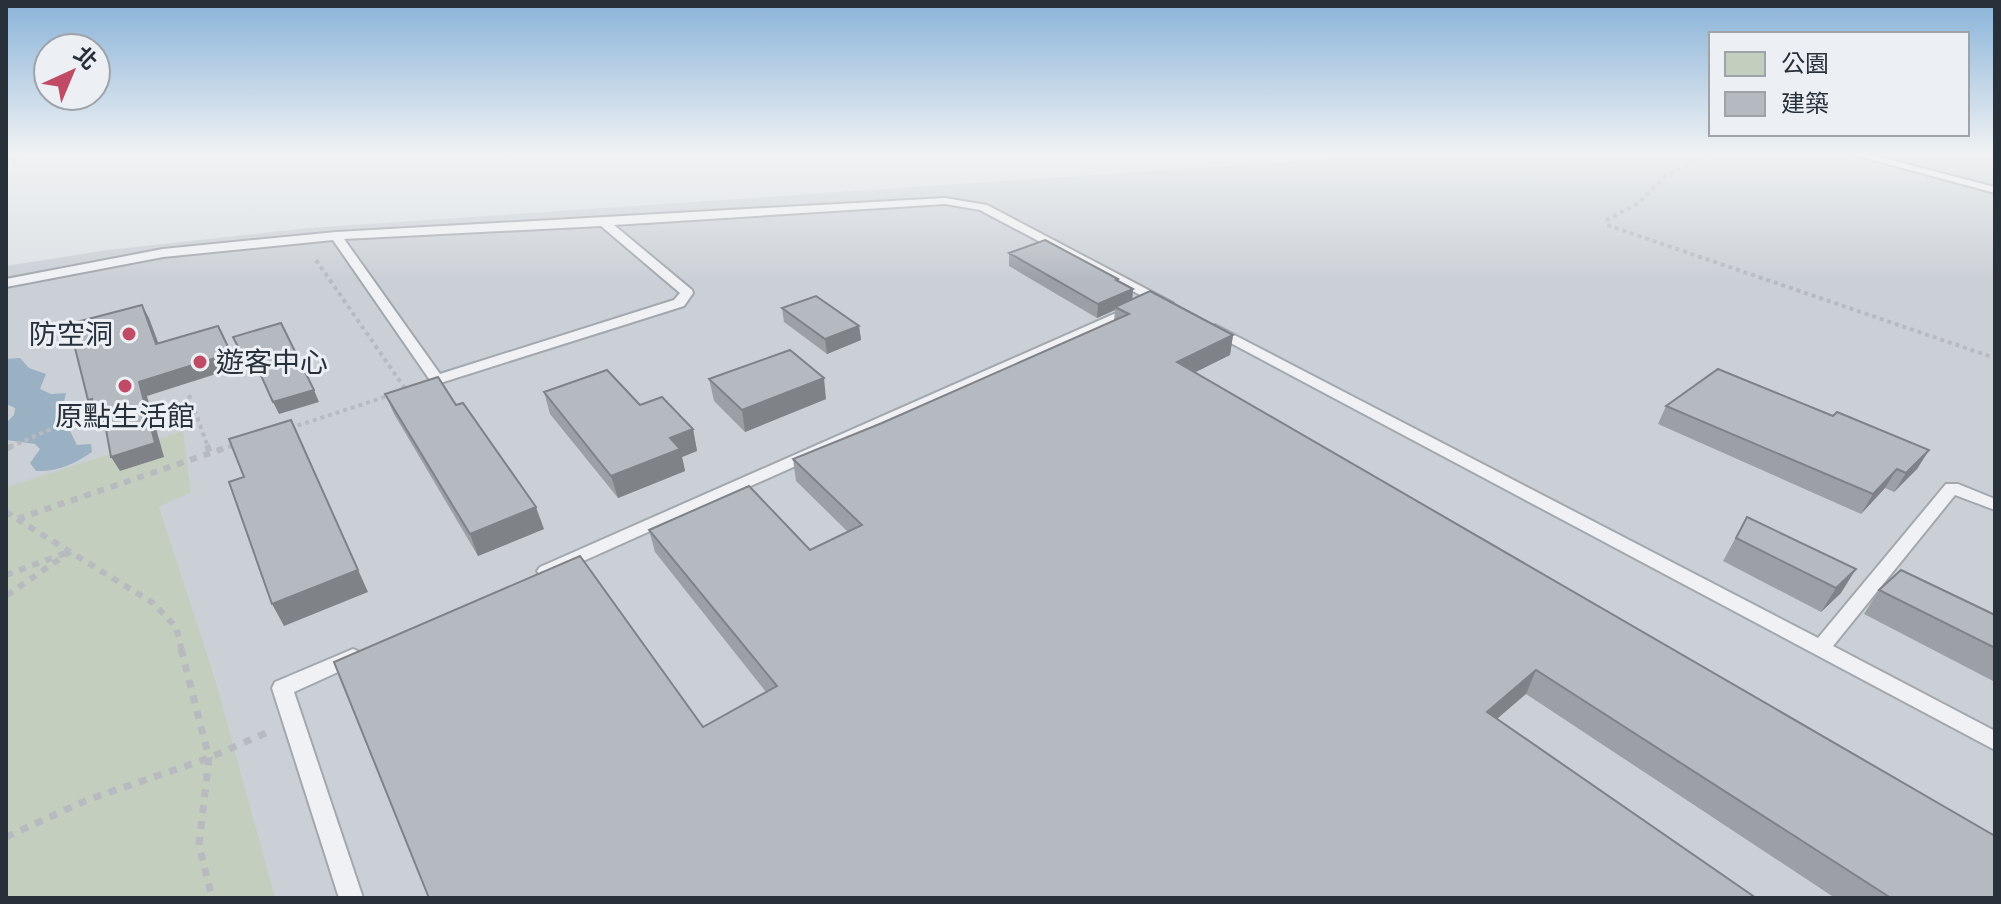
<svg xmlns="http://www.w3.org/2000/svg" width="2001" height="904" viewBox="0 0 2001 904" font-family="'DM Sans','Noto Sans TC',sans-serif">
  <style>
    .built { fill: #cbd0d6 }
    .green { fill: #c4cebf }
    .water { fill: #9ab1c3 }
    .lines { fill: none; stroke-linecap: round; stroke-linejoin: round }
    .service-casing { stroke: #a3a8ae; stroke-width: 4 }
    .path-far2 { stroke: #b7bbc0; stroke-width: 4; stroke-dasharray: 4 4; stroke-linecap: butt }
    .path-far1 { stroke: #b7bbc0; stroke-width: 6; stroke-dasharray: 7 7; stroke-linecap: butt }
    .path { stroke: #b7bbc0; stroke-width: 7; stroke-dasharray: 8 8; stroke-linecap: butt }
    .service { fill: #eff1f4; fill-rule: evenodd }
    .wall { fill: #9ca0a6 }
    .shaded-wall { fill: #7f8287 }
    .building { fill: #b5bac1; stroke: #7f8287; stroke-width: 2 }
    .poi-dot { fill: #c14b65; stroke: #eceff3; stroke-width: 3 }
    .labels { text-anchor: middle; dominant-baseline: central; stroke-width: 6; stroke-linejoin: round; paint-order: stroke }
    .poi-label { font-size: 28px; fill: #28303a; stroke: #eceff3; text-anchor: end }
  </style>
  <rect width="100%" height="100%" fill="#dde1e5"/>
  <path class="built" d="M 1402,154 L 1995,154 L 1995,898 L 6,898 L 6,266 L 108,250 L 309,228 Z"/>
  <path class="green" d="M 183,431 L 191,492 L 159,507 L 215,679 L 275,898 L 6,898 L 6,487 Z"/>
  <path class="water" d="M 20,358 L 29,368 L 46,374 L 40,389 L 51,394 L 66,393 L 63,407 L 56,415 L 65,421 L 77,445 L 91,444 L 92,452 C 75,464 57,472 36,471 L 30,463 L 40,449 L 35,444 L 6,440 L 6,423 L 14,415 L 15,408 L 6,404 L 6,359 Z"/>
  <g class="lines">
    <g class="service-casing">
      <path id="service" d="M 1851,154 L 1867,154 L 1995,187 L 1995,193 Z
        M 945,198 L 987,205 L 1173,303 L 1171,306 L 1161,306 L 980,210 L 945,204 L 614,225 L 692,290 L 693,293 L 684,306 L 437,384 L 432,383 L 333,240 L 163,257 L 6,287 L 6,279 L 163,249 L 336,232 ZM 601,226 L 680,293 L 674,300 L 440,374 L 344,239 Z
        M 1132,306 L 1137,307 L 1137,313 L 552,575 L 540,575 L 537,571 L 540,567 Z
        M 1215,325 L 1818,638 L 1946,484 L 1958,484 L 1995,499 L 1995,510 L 1955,495 L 1833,646 L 1995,731 L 1995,750 L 1210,332 L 1208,329 Z
        M 353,649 L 360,652 L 363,657 L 360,662 L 294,692 L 363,898 L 339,898 L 272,688 L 275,682 Z"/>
    </g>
    <path class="path-far2" d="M 1709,154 L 1665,176 L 1639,203 L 1608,219 L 1607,225 L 1995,358
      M 6,166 L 24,154
      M 316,260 L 406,390
      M 189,395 L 208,447
      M 290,428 L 391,395
      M 10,447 L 81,416
      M 228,447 L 235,445"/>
    <path class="path-far1" d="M 207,445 L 210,453
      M 6,449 L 14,445
      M 6,512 L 17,519 L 234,445
      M 17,519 L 153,603 L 176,627 L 182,651
      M 6,575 L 71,551 L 6,596"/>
    <path class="path" d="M 181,649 L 209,758 L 199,845 L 212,898
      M 6,837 L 87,800 L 209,758 L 270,731"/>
    <use href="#service" class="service"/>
  </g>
  <path class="wall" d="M 1009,253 L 1118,281 L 1133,289 L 1132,299 L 1233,335 L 1230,355 L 1196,372 L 1995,898 L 1835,898 L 1526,694 L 703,727 L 766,692 L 655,552 L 649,530 L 810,550 L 848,532 L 796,481 L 793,459 L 882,423 L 1114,321 L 1115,310 L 1097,318 L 1009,266 Z
    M 782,308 L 859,326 L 861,340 L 827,354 L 784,322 Z
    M 709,379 L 826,399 L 745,432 L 714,401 Z
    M 544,392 L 640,405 L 693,429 L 697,451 L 682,457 L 685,471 L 618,498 L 550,414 Z
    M 385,394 L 456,405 L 544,529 L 478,556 L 394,414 Z
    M 1666,406 L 1833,416 L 1929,450 L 1917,469 L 1894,492 L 1885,488 L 1861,514 L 1658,424 Z
    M 1747,517 L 1841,593 L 1821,612 L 1723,561 Z
    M 1879,590 L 1995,615 L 1995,682 L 1864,614 Z"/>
  <path class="shaded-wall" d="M 1133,289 L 1132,302 L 1115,307 L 1115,310 L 1097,318 L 1098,304 Z
    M 142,305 L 149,318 L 164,358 L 156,344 Z
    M 859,326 L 861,340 L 827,354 L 825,339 Z
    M 1233,335 L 1230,355 L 1175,382 L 1177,362 Z
    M 231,353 L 238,367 L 147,396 L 164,457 L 120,471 L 111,457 L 139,382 Z
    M 253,358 L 259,369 L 251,372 L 245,360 Z
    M 824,378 L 826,399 L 745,432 L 742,410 Z
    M 314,390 L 319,402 L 279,414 L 273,402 Z
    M 92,399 L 96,414 L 88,400 Z
    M 103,413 L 111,427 L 105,429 L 96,415 Z
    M 291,420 L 368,592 L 284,626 L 272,604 Z
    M 693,429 L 697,451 L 682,457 L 685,471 L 618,498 L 611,476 L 670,438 Z
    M 1929,450 L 1917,469 L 1894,492 L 1906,473 Z
    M 1897,469 L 1885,488 L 1861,514 L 1873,494 Z
    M 536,507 L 544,529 L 478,556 L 470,534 Z
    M 1856,569 L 1841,593 L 1821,612 L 1836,588 Z
    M 1536,670 L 1526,694 L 1477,736 L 1487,712 Z"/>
  <path class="building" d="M 1045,240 L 1118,279 L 1116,280 L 1133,289 L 1098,304 L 1009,253 Z
    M 1150,291 L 1233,335 L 1177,362 L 1995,836 L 1995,898 L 1891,898 L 1536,670 L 1487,712 L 1756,898 L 429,898 L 334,662 L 580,556 L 703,727 L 777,686 L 649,530 L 749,486 L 810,550 L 862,525 L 793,459 L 882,423 L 1129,314 L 1115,307 Z
    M 816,296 L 859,326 L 825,339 L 782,308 Z
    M 142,305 L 156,344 L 218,326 L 231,353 L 139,382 L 155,443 L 111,457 L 103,413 L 96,415 L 92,399 L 88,400 L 69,324 Z
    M 281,323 L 314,390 L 273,402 L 253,358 L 245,360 L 233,337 Z
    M 790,350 L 824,378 L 742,410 L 709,379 Z
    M 1718,369 L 1833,416 L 1837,412 L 1929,450 L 1906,473 L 1897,469 L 1873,494 L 1666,406 Z
    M 607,370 L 640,405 L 662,397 L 693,429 L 670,438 L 680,449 L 611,476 L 544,392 Z
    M 438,377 L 456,405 L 463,403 L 536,507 L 470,534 L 385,394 Z
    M 291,420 L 358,570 L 272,604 L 229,482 L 244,477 L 229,439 Z
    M 1747,517 L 1856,569 L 1836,588 L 1736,538 Z
    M 1901,570 L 1995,615 L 1995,648 L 1879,590 Z"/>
  <linearGradient id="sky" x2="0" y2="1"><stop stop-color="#89b3d9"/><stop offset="0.55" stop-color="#f0f2f3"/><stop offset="1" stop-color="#f0f2f3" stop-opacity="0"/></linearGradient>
  <rect width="2001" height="280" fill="url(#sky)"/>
  <g class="poi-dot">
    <circle cx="129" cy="334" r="8"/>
    <circle cx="200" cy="362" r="8"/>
    <circle cx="125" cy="386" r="8"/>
  </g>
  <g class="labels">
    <g class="poi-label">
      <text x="113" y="334">防空洞</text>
      <text x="216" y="362" text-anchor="start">遊客中心</text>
      <text x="125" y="416" text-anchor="middle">原點生活館</text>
    </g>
  </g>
  <rect width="2001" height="904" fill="none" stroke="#28303a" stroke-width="16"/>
  <rect x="1709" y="32" width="260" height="104" fill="#eceff3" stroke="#9ea3a9" stroke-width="2"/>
  <rect x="1725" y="52" width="40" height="24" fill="#c4cebf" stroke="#9ea3a9" stroke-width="2"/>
  <text x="1781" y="72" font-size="24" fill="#28303a">公園</text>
  <rect x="1725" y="92" width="40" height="24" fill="#b5bac1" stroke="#9ea3a9" stroke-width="2"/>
  <text x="1781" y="112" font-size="24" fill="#28303a">建築</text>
  <g transform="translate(72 72) rotate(44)"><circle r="38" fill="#eceff3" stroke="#9ea3a9" stroke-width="2"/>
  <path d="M0-6L14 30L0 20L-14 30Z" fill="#c14b65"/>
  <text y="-12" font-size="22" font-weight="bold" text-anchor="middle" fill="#28303a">北</text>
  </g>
</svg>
